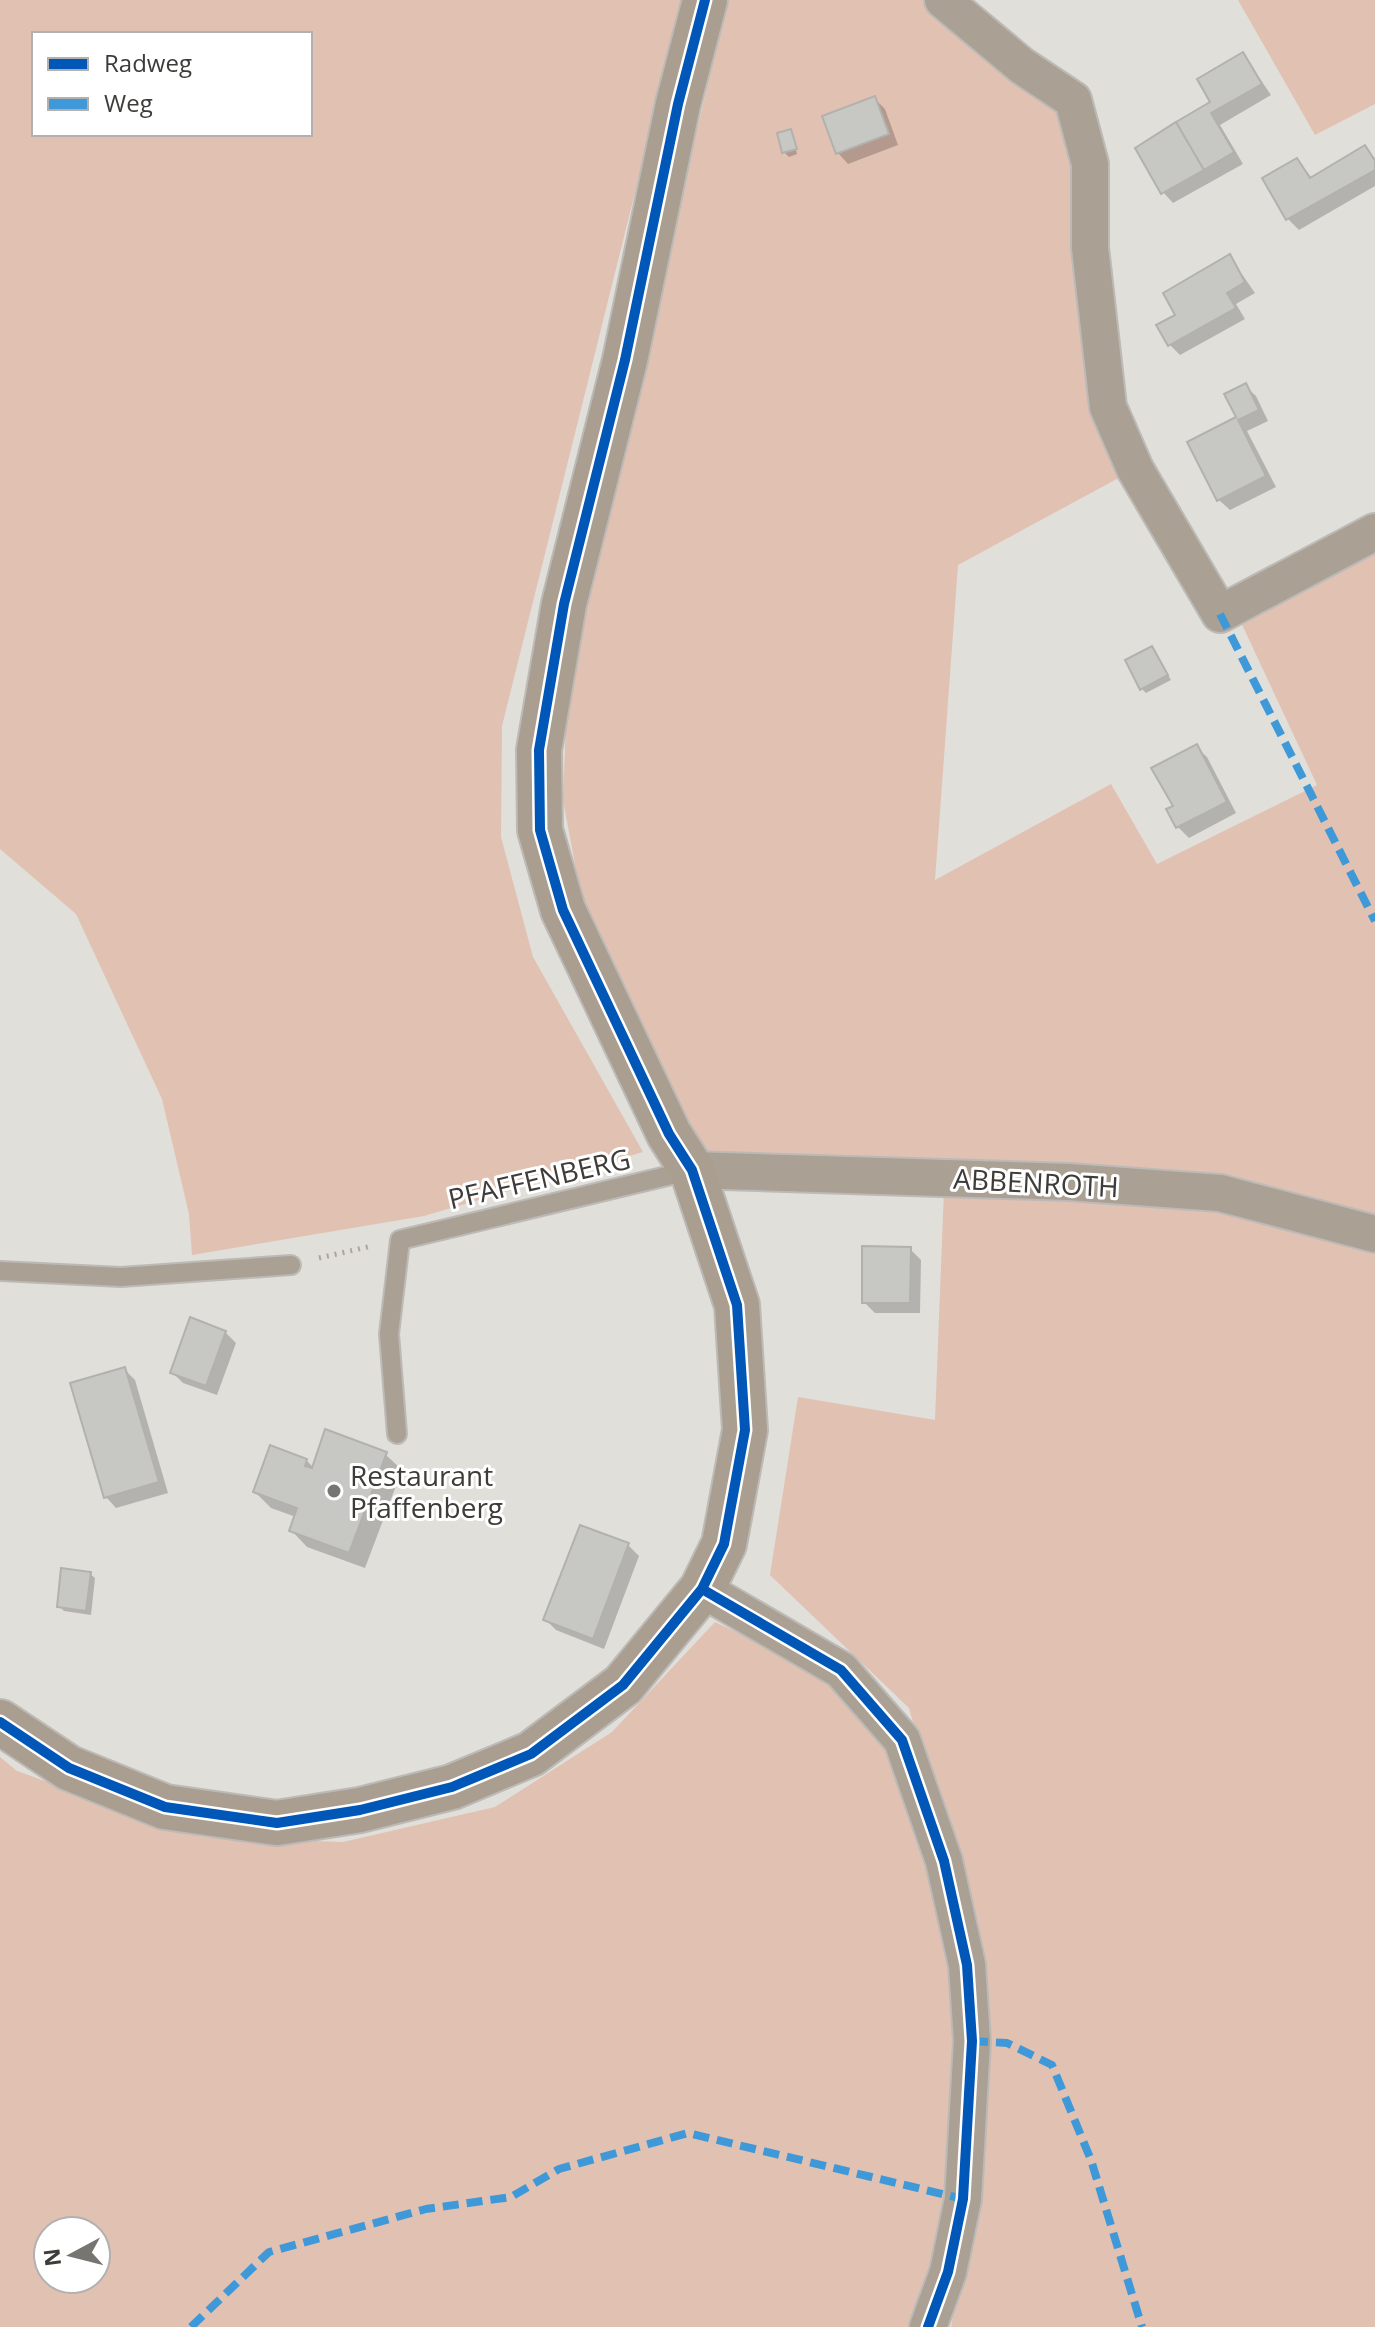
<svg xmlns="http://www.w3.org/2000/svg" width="1375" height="2327" viewBox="0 0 1375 2327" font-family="'Open Sans',sans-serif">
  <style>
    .green { fill: #e1c1b2; fill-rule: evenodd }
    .shadow { fill: #0003 }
    .building { fill: #c7c7c3; stroke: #b2b1ae; stroke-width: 2 }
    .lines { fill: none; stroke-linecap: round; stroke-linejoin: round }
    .service-casing { stroke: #bcbab7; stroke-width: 22 }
    .minor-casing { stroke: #bcbab7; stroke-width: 40 }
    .secondary-casing { stroke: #bcbab7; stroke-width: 48 }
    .path { stroke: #aca69e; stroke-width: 5; stroke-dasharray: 2 6; stroke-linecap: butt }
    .service { stroke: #aba094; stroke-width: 18 }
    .minor { stroke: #aba094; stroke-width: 36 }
    .secondary { stroke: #aa9e90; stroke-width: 44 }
    .quiet { stroke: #3f99d9; stroke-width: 8; stroke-dasharray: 16 8; stroke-linecap: butt }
    .cycleway-casing { stroke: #fff; stroke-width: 15 }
    .cycleway { stroke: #0057b8; stroke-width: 10 }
    .poi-dot { fill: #777571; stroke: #fff; stroke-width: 3 }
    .labels { text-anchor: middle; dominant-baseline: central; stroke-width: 6; stroke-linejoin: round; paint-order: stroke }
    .street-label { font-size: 28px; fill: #3e3c39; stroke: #fff }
    .poi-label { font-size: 28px; fill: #3e3c39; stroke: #fff; text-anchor: start }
  </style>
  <rect width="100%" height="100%" fill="#e1dfda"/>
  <path class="green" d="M 0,0 L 683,0 L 502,726 L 501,837 L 533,957 L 643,1152 L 424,1216 L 192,1255 L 189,1214 L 162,1099 L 76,914 L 0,849 ZM 34,34 L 310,34 L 310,134 L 34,134 Z
    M 728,0 L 930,0 L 1067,105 L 1126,474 L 958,565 L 935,880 L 1111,784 L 1157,864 L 1317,785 L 1238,616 L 1375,546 L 1375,2327 L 951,2327 L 976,2187 L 982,1965 L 909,1708 L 770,1575 L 798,1397 L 935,1420 L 945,1164 L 706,1155 L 586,923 L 563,800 L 568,670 Z
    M 1238,0 L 1375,0 L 1375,104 L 1315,135 Z
    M 715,1622 L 826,1674 L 896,1749 L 959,1970 L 959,2179 L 917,2327 L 0,2327 L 0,1757 L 17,1771 L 202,1837 L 343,1842 L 495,1807 L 612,1732 ZM 48,2231 L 96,2231 L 96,2279 L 48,2279 Z"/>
  <path class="shadow" d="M 1243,54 L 1271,95 L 1220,125 L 1243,164 L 1173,203 L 1163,192 Z
    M 874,98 L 885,109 L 898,145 L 848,164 L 838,153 Z
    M 791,131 L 797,154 L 789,157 L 784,152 Z
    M 1365,148 L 1375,158 L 1375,186 L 1299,230 L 1288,219 L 1297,160 L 1312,178 Z
    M 1230,257 L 1255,293 L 1236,304 L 1245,319 L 1180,355 L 1169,344 Z
    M 1245,386 L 1256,396 L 1268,421 L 1247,431 L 1276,487 L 1230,510 L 1219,500 L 1190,443 L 1238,418 Z
    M 1152,648 L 1171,680 L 1146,693 L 1141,688 Z
    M 1196,747 L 1207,757 L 1236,813 L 1189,838 L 1178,827 L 1176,807 Z
    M 910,1249 L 921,1260 L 920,1313 L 875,1313 L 864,1302 Z
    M 225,1332 L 236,1343 L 217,1395 L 183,1383 L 172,1372 Z
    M 124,1369 L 135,1380 L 168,1493 L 116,1508 L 106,1497 Z
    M 385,1454 L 402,1470 L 365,1568 L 307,1547 L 291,1530 L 296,1517 L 271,1508 L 255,1492 L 306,1460 L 314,1468 Z
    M 628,1545 L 639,1556 L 604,1649 L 556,1630 L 546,1620 Z
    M 90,1574 L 95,1578 L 91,1615 L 64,1611 L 59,1606 Z"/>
  <path class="building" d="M 1243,52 L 1262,84 L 1211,113 L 1234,152 L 1204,170 L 1176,122 L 1210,102 L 1197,79 Z
    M 875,96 L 889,134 L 836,154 L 822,116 Z
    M 1176,122 L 1204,170 L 1161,194 L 1135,148 Z
    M 791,129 L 797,149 L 782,153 L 777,133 Z
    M 1365,145 L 1375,161 L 1375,170 L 1286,220 L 1262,178 L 1297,158 L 1310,178 Z
    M 1230,254 L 1245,282 L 1227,293 L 1236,308 L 1168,346 L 1156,325 L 1175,315 L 1163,293 Z
    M 1246,383 L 1259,410 L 1238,420 L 1266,476 L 1217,501 L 1187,442 L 1236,417 L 1224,394 Z
    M 1152,646 L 1168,675 L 1140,690 L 1125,660 Z
    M 1197,744 L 1227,802 L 1176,828 L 1166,809 L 1173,806 L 1151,768 Z
    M 862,1246 L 911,1247 L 910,1303 L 862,1303 Z
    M 190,1317 L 226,1331 L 206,1386 L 170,1373 Z
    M 125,1367 L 159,1482 L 104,1498 L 70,1383 Z
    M 325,1429 L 387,1452 L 349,1553 L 289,1531 L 297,1508 L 253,1492 L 270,1445 L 307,1459 L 305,1466 L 312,1468 Z
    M 580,1525 L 629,1543 L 593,1639 L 543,1620 Z
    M 61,1568 L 91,1572 L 86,1611 L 57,1607 Z"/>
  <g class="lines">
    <g class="service-casing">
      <path id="service" d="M 0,1271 L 121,1277 L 291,1265
        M 397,1434 L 389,1334 L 400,1240 L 692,1170"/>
    </g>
    <g class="minor-casing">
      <path id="minor" d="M 943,0 L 1022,66 L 1073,100 L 1090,164 L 1090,248 L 1108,407 L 1135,469 L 1220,614 L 1375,532
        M 692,1170 L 1069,1182 L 1220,1193 L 1375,1234
        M 702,1589 L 841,1670 L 902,1740 L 944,1861 L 967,1965 L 972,2041 L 963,2199 L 948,2272 L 928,2327"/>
    </g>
    <g class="secondary-casing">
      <path id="secondary" d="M 0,1722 L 69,1768 L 165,1807 L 277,1823 L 360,1810 L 452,1787 L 531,1754 L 623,1685 L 702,1589 L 724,1544 L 745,1430 L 737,1305 L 692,1170 L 669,1134 L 563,910 L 540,830 L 539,750 L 564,604 L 625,360 L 678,104 L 705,0"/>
    </g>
    <path class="path" d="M 319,1258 L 372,1246"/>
    <use href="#service" class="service"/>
    <use href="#minor" class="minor"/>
    <use href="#secondary" class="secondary"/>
    <path class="quiet" d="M 1220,614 L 1375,921
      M 972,2041 L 1007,2043 L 1052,2065 L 1091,2160 L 1142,2327
      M 191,2327 L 269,2252 L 426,2209 L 511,2197 L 559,2169 L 688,2133 L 963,2199"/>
    <g class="cycleway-casing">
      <path id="cycleway" d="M 702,1589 L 841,1670 L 902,1740 L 944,1861 L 967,1965 L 972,2041 L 963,2199 L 948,2272 L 928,2327
        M 0,1722 L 69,1768 L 165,1807 L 277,1823 L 360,1810 L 452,1787 L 531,1754 L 623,1685 L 702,1589 L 724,1544 L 745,1430 L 737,1305 L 692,1170 L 669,1134 L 563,910 L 540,830 L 539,750 L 564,604 L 625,360 L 678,104 L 705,0"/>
    </g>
    <use href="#cycleway" class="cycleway"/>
  </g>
  <circle class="poi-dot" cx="334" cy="1491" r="8"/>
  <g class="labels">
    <g class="street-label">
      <text transform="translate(539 1178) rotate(-13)">PFAFFENBERG</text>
      <text transform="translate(1036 1182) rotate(3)">ABBENROTH</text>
    </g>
    <g class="poi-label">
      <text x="350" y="1475">Restaurant<tspan x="350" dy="32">Pfaffenberg</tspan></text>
    </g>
  </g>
  <rect x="32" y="32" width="280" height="104" fill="#ffffff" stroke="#b2b1b0" stroke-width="2"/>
  <rect x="48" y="58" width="40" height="12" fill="#0057b8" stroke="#b2b1b0" stroke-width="2"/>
  <text x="104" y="72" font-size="24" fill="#3e3c39">Radweg</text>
  <rect x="48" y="98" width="40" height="12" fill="#3f99d9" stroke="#b2b1b0" stroke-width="2"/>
  <text x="104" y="112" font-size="24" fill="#3e3c39">Weg</text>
  <g transform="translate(72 2255) rotate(263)"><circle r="38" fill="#ffffff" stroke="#b2b1b0" stroke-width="2"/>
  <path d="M0-6L14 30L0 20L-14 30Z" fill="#777571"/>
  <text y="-12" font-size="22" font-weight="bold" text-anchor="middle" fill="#3e3c39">N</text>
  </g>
</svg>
